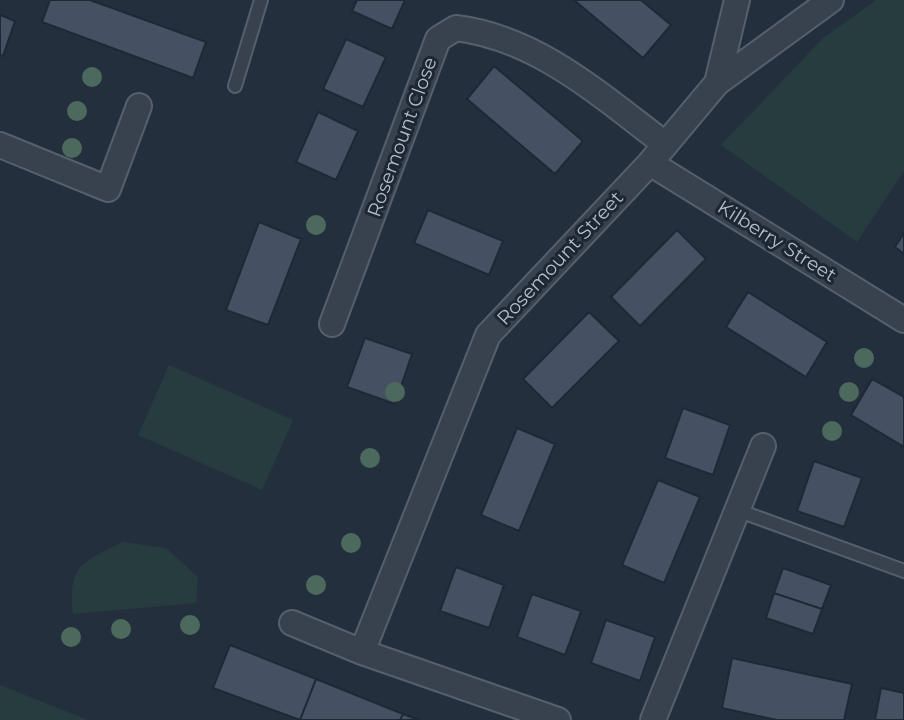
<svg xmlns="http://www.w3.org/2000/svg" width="904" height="720" viewBox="0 0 904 720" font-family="Montserrat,sans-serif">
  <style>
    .green { fill: #263c3f }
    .building { fill: #455162; stroke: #1f2835; stroke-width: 2 }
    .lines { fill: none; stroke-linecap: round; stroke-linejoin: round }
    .service-casing { stroke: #565f6c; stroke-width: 16 }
    .minor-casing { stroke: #565f6c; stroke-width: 28 }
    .service { stroke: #38414e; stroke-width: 12 }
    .minor { stroke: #38414e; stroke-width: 24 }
    .tree { fill: #4b6a5d }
    .labels { text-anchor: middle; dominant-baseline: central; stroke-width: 6; stroke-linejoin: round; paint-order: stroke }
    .street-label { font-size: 19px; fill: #b4bcc9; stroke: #1d2633 }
  </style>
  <rect width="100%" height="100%" fill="#242f3e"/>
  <path class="green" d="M 876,0 L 904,0 L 904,171 L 857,242 L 721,145 L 823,38 Z
    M 169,365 L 293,420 L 262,490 L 138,435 Z
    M 123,542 L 166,548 L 198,577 L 196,603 L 73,614 C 67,565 84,561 123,542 Z
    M 0,685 L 88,720 L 0,720 Z"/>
  <path class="building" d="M 50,0 L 90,0 L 206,42 L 193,78 L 42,22 Z
    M 357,0 L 405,0 L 392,29 L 352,11 Z
    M 574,0 L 641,0 L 671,25 L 643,58 Z
    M 0,15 L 15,21 L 3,56 L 0,55 Z
    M 346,39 L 386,57 L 363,107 L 323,89 Z
    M 494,66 L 583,141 L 555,174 L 467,99 Z
    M 318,112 L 358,131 L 336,180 L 296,162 Z
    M 428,210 L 503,241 L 489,275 L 414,243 Z
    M 259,222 L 301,239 L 268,325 L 226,310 Z
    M 677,230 L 706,259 L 640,326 L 611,297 Z
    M 904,233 L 904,254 L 895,247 Z
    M 748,292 L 827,342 L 806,377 L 726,327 Z
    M 589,312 L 619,341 L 552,408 L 523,379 Z
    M 365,338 L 412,354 L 395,404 L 347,387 Z
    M 872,379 L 904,397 L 904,447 L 851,415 Z
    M 683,408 L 730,425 L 713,475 L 665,458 Z
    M 517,428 L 555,444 L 519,531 L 481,515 Z
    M 814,461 L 862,478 L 844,527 L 797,511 Z
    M 658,480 L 700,497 L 664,583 L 622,565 Z
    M 456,567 L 504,585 L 489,628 L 440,611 Z
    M 783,568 L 831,585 L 822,609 L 774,593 Z
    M 774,593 L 822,609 L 813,634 L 766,618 Z
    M 532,594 L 581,611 L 565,655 L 517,637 Z
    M 606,620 L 655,637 L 640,681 L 591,663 Z
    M 230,645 L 316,679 L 300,720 L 213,688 Z
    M 732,658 L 852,684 L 844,720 L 777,720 L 722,708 Z
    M 316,679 L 403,714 L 400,720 L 300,720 Z
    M 881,688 L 904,693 L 904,720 L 875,720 Z
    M 403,714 L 419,720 L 400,720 Z"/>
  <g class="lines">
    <g class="service-casing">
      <path id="service" d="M 235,86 L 261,0
        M 737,510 L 904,571"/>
    </g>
    <g class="minor-casing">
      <path id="minor" d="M 717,83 L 831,0
        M 0,145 L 108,189 L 139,106
        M 650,163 L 904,320
        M 332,324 L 438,39 L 456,28 C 538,38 601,96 665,144
        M 292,623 L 362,652 L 558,720
        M 362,652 L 488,335 L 650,163 L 717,83 L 737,0
        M 653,720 L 763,446"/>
    </g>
    <use href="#service" class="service"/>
    <use href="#minor" class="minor"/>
  </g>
  <g class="tree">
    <circle cx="92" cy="77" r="10"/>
    <circle cx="77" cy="111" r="10"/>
    <circle cx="72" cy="148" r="10"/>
    <circle cx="316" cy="225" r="10"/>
    <circle cx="864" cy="358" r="10"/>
    <circle cx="395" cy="392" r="10"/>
    <circle cx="849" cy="392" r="10"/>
    <circle cx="832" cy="431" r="10"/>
    <circle cx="370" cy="458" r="10"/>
    <circle cx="351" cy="543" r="10"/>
    <circle cx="316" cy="585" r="10"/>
    <circle cx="190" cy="625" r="10"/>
    <circle cx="121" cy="629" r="10"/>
    <circle cx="71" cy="637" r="10"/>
  </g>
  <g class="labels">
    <g class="street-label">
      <text transform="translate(402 137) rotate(-70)">Rosemount Close</text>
      <text transform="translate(777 241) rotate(32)">Kilberry Street</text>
      <text transform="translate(560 258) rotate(-47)">Rosemount Street</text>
    </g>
  </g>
</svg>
